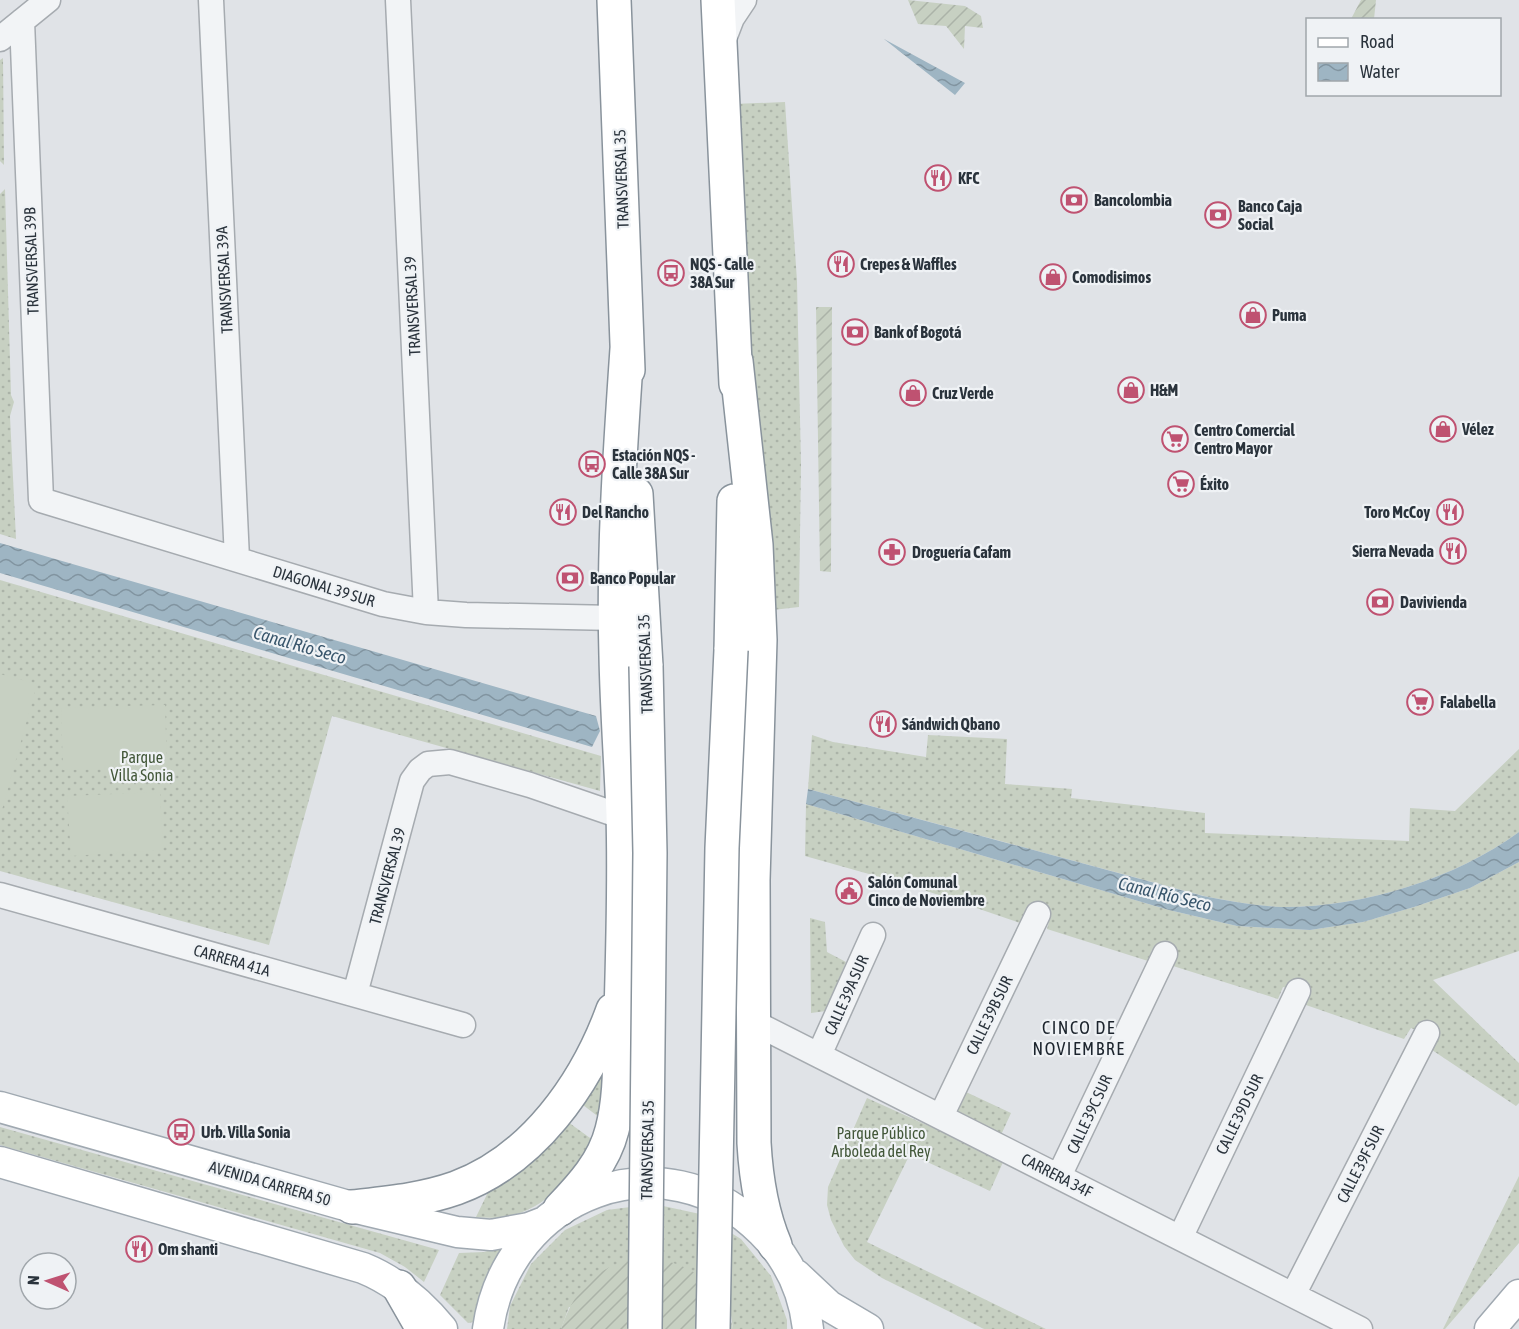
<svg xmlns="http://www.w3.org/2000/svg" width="1519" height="1329" viewBox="0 0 1519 1329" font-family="'Asap Condensed',sans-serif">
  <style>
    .grass { fill: url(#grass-dots) }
    .garden { fill: url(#garden-furrows) }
    .pitch { fill: #c7d0c2 }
    .water { fill: url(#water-waves) }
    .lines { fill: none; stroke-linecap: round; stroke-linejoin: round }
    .minor-casing { stroke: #a6abb0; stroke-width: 27 }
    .major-casing { stroke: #a0a9b1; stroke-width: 33 }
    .highway-casing { stroke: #89939c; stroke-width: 36 }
    .minor { stroke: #f2f4f6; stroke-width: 24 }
    .major { stroke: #fff; stroke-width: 30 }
    .highway { stroke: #fff; stroke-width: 33 }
    .highway-bridge-casing { stroke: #89939c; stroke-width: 36; stroke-linecap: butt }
    .highway-bridge { stroke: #fff; stroke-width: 33 }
    .labels { text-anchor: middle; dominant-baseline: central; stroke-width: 4.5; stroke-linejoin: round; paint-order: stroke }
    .poi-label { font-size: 16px; font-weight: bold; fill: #2a333c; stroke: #eff2f5; text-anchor: start }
    .street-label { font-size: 16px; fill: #2a333c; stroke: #eff2f5 }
    .park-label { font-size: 16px; fill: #425739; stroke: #eff2f5 }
    .water-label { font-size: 18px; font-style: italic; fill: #39566c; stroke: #eff2f5 }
    .neighbourhood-label { font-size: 18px; letter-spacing: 1.5px; fill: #1c242d; stroke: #eff2f5 }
  </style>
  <defs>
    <pattern id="grass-dots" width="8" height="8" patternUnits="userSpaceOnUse" patternTransform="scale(1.5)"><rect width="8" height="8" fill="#c7d0c2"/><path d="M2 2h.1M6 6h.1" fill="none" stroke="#abb3a8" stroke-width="1.8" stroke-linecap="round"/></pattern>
    <pattern id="garden-furrows" width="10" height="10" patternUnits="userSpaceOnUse" patternTransform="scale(1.5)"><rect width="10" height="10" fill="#c7d0c2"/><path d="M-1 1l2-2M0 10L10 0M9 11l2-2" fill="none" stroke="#abb3a8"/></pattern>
    <pattern id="water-waves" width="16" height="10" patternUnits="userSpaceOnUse" patternTransform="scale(1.5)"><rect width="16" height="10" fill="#9eb5c3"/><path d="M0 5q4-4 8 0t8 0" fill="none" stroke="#8194a0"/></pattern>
  </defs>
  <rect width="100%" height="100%" fill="#e0e3e7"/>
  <path class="grass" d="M 3,58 L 4,165 L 0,161 L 0,60 Z
    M 785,102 L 797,281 L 801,464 L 799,607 L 764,611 L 733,104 Z
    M 5,189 L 11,395 L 14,402 L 10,416 L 16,539 L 0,534 L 0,194 Z
    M 0,580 L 601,756 L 600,791 L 332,716 L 269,945 L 0,871 Z
    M 812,735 L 833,742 L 926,757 L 928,735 L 1007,739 L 1005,784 L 1072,789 L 1071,798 L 1205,813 L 1205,833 L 1409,841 L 1410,808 L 1455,811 L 1519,749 L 1519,832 C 1455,879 1361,908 1281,907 C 1255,906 1229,901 1204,896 L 808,789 Z
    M 806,804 L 1169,910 L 1237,926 L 1310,930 L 1363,922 L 1414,907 L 1470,888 L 1519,862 L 1519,951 L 1433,980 L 1519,1063 L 1519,1103 L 1516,1106 L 1429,1048 L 1435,1037 L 1411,1028 L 1404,1039 L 1306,1005 L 1308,994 L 1283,987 L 1278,999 L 1173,966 L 1176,957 L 1152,950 L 1148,961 L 1047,929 L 1050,918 L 1026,910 L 1020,923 L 915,887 L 805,856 Z
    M 810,918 L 825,922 L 827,952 L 846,962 L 826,1011 L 811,1013 Z
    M 604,1070 L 604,1121 L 583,1105 Z
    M 966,1092 L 1011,1113 L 1001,1135 L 957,1113 Z
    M 867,1098 L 1004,1160 L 990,1191 L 910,1154 L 867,1242 L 1046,1329 L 984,1329 L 882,1278 L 855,1260 L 844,1246 L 831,1220 L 827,1205 L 828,1187 Z
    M 568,1122 L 597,1143 C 563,1185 537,1224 476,1217 L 493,1182 Z
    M 0,1127 L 439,1250 L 424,1282 L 405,1267 L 380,1253 L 0,1145 Z
    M 1519,1176 L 1519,1243 L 1445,1329 L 1443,1329 Z
    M 654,1204 L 700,1214 L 741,1239 L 771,1276 L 787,1320 L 787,1329 L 733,1329 L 731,1315 L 569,1307 L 561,1329 L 507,1329 L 510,1306 L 531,1264 L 565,1230 L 607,1210 Z
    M 497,1248 L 502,1252 L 484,1285 L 475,1319 L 473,1322 L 468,1323 L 440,1295 L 459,1253 L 484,1252 Z"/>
  <path class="garden" d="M 908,0 L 965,6 L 981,16 L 983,28 L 965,26 L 964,49 L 946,26 L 918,24 Z
    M 1361,0 L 1376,0 L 1374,19 L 1351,19 Z
    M 816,307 L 832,307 L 831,572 L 820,571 Z
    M 637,1259 C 646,1260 656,1259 665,1261 C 699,1267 727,1296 733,1329 L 561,1329 C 570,1303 583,1280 610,1267 C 618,1263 628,1262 637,1259 Z"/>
  <path class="pitch" d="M 0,674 L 37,684 L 0,817 Z
    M 165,705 L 167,768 L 63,770 L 61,708 Z
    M 160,792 L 163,850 L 71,856 L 67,796 Z"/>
  <path class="water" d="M 884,39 L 965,83 L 955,95 Z
    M 0,543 L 596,716 L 600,731 L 592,747 L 0,573 Z
    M 808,789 L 1203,896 C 1229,901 1255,906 1281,907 C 1361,908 1455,879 1519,832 L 1519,862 L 1470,888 L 1414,907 L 1363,922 L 1310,930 L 1237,926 L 1169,910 L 806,804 Z"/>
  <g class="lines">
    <g class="minor-casing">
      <path id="minor" d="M 211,0 L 237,559
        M 398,0 L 426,612
        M 22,21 L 41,500 L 383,604 L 426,612 L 466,615 L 615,618
        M 0,39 L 48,0
        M 722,44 L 732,18 L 744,0
        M 0,895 L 463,1025
        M 355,994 L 412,781 L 420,770 L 428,764 L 450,762 L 530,785 L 623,817
        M 753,1022 L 1360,1329
        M 819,1055 L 873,935
        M 941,1116 L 1038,914
        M 1059,1176 L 1165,954
        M 1180,1238 L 1298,991
        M 1293,1295 L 1427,1033"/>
    </g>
    <g class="major-casing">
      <path id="major" d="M 0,1107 L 352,1207 L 457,1232 L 491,1235 L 529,1228 L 542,1223
        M 0,1162 L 363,1268 C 395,1281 420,1302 442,1329
        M 796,1275 L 829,1306 L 868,1329
        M 488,1329 C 507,1193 664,1133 762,1232 C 789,1259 804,1292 808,1329
        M 1490,1329 L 1519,1295"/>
    </g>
    <g class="highway-casing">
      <path id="highway" d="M 614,0 L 628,370
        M 718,0 L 736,384
        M 736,361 L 756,545 L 760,640 L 753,880 L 754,1143 C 756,1178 761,1212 775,1245
        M 636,494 L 646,666
        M 731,650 L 734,501
        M 352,1207 C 387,1203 422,1200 456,1188 C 533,1160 586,1084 613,1010
        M 560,1209 C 582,1186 604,1162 612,1130 C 622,1093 619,1051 621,1013 C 623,947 625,880 623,814 C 621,761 617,709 616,656 C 613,553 620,451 627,349
        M 399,1287 L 423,1329"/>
    </g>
    <use href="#minor" class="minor"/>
    <use href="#major" class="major"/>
    <use href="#highway" class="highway"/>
    <g class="highway-bridge-casing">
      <path id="highway-bridge" d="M 645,1329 L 650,853 L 646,666
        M 713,1329 L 722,848 L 731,650"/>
    </g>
    <use href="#highway-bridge" class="highway-bridge"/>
  </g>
  <defs>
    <g id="restaurant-ring" transform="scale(1.35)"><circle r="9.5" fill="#eff2f5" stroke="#bf5271" stroke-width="1.5"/><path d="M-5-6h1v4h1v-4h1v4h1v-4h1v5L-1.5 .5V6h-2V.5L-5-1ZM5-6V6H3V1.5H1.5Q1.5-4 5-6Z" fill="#bf5271"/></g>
    <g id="bank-ring" transform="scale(1.35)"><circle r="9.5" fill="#eff2f5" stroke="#bf5271" stroke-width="1.5"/><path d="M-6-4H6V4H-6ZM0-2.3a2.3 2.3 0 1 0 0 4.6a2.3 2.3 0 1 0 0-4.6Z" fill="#bf5271"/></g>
    <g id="bus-ring" transform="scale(1.35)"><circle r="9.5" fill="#eff2f5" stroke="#bf5271" stroke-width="1.5"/><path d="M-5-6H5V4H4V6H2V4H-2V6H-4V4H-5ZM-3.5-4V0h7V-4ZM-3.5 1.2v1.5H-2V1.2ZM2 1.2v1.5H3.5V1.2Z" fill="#bf5271"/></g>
    <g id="shop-ring" transform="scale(1.35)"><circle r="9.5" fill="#eff2f5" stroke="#bf5271" stroke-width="1.5"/><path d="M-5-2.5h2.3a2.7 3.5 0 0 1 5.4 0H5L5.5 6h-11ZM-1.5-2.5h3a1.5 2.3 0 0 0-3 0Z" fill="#bf5271"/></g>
    <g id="supermarket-ring" transform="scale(1.35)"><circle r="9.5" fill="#eff2f5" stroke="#bf5271" stroke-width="1.5"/><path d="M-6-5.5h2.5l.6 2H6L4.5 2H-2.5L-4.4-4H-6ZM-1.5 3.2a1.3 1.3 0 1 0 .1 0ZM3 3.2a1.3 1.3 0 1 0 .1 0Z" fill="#bf5271"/></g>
    <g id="pharmacy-ring" transform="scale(1.35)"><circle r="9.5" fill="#eff2f5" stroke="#bf5271" stroke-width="1.5"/><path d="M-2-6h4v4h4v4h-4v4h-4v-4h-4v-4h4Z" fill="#bf5271"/></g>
    <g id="civic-ring" transform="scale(1.35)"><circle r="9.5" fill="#eff2f5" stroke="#bf5271" stroke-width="1.5"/><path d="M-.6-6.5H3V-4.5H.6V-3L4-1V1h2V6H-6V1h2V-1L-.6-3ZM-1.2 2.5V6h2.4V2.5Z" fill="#bf5271"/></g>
  </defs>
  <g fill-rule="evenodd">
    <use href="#restaurant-ring" x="938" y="178"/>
    <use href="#bank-ring" x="1074" y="200"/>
    <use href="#bank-ring" x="1218" y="215"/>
    <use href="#restaurant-ring" x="841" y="264"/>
    <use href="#bus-ring" x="671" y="273"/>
    <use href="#shop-ring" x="1053" y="277"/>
    <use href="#shop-ring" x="1253" y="315"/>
    <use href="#bank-ring" x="855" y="332"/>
    <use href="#shop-ring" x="1131" y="390"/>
    <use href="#shop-ring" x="913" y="393"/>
    <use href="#shop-ring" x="1443" y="429"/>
    <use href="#supermarket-ring" x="1175" y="439"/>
    <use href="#bus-ring" x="592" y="464"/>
    <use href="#supermarket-ring" x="1181" y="484"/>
    <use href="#restaurant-ring" x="563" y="512"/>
    <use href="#restaurant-ring" x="1450" y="512"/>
    <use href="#restaurant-ring" x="1453" y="551"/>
    <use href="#pharmacy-ring" x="892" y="552"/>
    <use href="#bank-ring" x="570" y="578"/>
    <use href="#bank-ring" x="1380" y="602"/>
    <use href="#supermarket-ring" x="1420" y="702"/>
    <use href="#restaurant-ring" x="883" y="724"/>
    <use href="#civic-ring" x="849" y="891"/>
    <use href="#bus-ring" x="181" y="1132"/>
    <use href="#restaurant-ring" x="139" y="1249"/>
  </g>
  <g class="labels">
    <g class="poi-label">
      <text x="958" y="178">KFC</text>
      <text x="1094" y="200">Bancolombia</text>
      <text x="1238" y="206">Banco Caja<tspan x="1238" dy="18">Social</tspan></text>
      <text x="690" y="264">NQS - Calle<tspan x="690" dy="18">38A Sur</tspan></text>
      <text x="860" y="264">Crepes &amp; Waffles</text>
      <text x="1072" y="277">Comodisimos</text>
      <text x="1272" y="315">Puma</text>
      <text x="874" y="332">Bank of Bogotá</text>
      <text x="1150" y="390">H&amp;M</text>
      <text x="932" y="393">Cruz Verde</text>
      <text x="1462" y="429">Vélez</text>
      <text x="1194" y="430">Centro Comercial<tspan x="1194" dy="18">Centro Mayor</tspan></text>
      <text x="612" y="455">Estación NQS -<tspan x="612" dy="18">Calle 38A Sur</tspan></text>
      <text x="1200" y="484">Éxito</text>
      <text x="582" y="512">Del Rancho</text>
      <text x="1430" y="512" text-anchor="end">Toro McCoy</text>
      <text x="1434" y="551" text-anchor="end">Sierra Nevada</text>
      <text x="912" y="552">Droguería Cafam</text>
      <text x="590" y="578">Banco Popular</text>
      <text x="1400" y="602">Davivienda</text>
      <text x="1440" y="702">Falabella</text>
      <text x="902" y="724">Sándwich Qbano</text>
      <text x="868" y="882">Salón Comunal<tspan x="868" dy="18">Cinco de Noviembre</tspan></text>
      <text x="201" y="1132">Urb. Villa Sonia</text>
      <text x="158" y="1249">Om shanti</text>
    </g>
    <g class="street-label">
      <text transform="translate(621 179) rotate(-92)">TRANSVERSAL 35</text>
      <text transform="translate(31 261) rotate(-92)">TRANSVERSAL 39B</text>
      <text transform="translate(224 280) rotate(-93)">TRANSVERSAL 39A</text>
      <text transform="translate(412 306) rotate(-93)">TRANSVERSAL 39</text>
      <text transform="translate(324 586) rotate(17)">DIAGONAL 39 SUR</text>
      <text transform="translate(645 664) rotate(-92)">TRANSVERSAL 35</text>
      <text transform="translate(387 876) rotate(-75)">TRANSVERSAL 39</text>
      <text transform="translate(232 960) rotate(16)">CARRERA 41A</text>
      <text transform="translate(846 995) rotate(-66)">CALLE 39A SUR</text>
      <text transform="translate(989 1015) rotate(-64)">CALLE 39B SUR</text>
      <text transform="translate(1089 1114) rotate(-65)">CALLE 39C SUR</text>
      <text transform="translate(1239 1114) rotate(-64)">CALLE 39D SUR</text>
      <text transform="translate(647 1150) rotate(-89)">TRANSVERSAL 35</text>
      <text transform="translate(1360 1164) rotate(-63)">CALLE 39F SUR</text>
      <text transform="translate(1057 1175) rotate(27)">CARRERA 34F</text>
      <text transform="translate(270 1183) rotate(16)">AVENIDA CARRERA 50</text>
    </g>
    <g class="park-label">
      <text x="142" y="757">Parque<tspan x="142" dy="18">Villa Sonia</tspan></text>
      <text x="881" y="1133">Parque Público<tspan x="881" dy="18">Arboleda del Rey</tspan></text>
    </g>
    <g class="water-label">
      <text transform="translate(300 645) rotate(16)">Canal Río Seco</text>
      <text transform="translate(1165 894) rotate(14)">Canal Río Seco</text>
    </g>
    <g class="neighbourhood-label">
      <text x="1079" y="1027">CINCO DE<tspan x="1079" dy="21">NOVIEMBRE</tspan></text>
    </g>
  </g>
  <rect x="1306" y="18" width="195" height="78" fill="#eff2f5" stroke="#a0a6ab" stroke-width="1.5"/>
  <rect x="1318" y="38" width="30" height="9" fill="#ffffff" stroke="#a0a6ab" stroke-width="1.5"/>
  <text x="1360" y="48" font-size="18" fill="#2a333c">Road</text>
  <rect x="1318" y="63" width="30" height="18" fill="url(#water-waves)" stroke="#a0a6ab" stroke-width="1.5"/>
  <text x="1360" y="78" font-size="18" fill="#2a333c">Water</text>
  <g transform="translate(48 1281) rotate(273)"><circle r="28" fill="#eff2f5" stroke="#a0a6ab" stroke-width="1.5"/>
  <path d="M0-4.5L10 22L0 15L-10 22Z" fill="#bf5271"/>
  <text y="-9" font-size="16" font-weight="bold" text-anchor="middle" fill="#2a333c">N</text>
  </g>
</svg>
